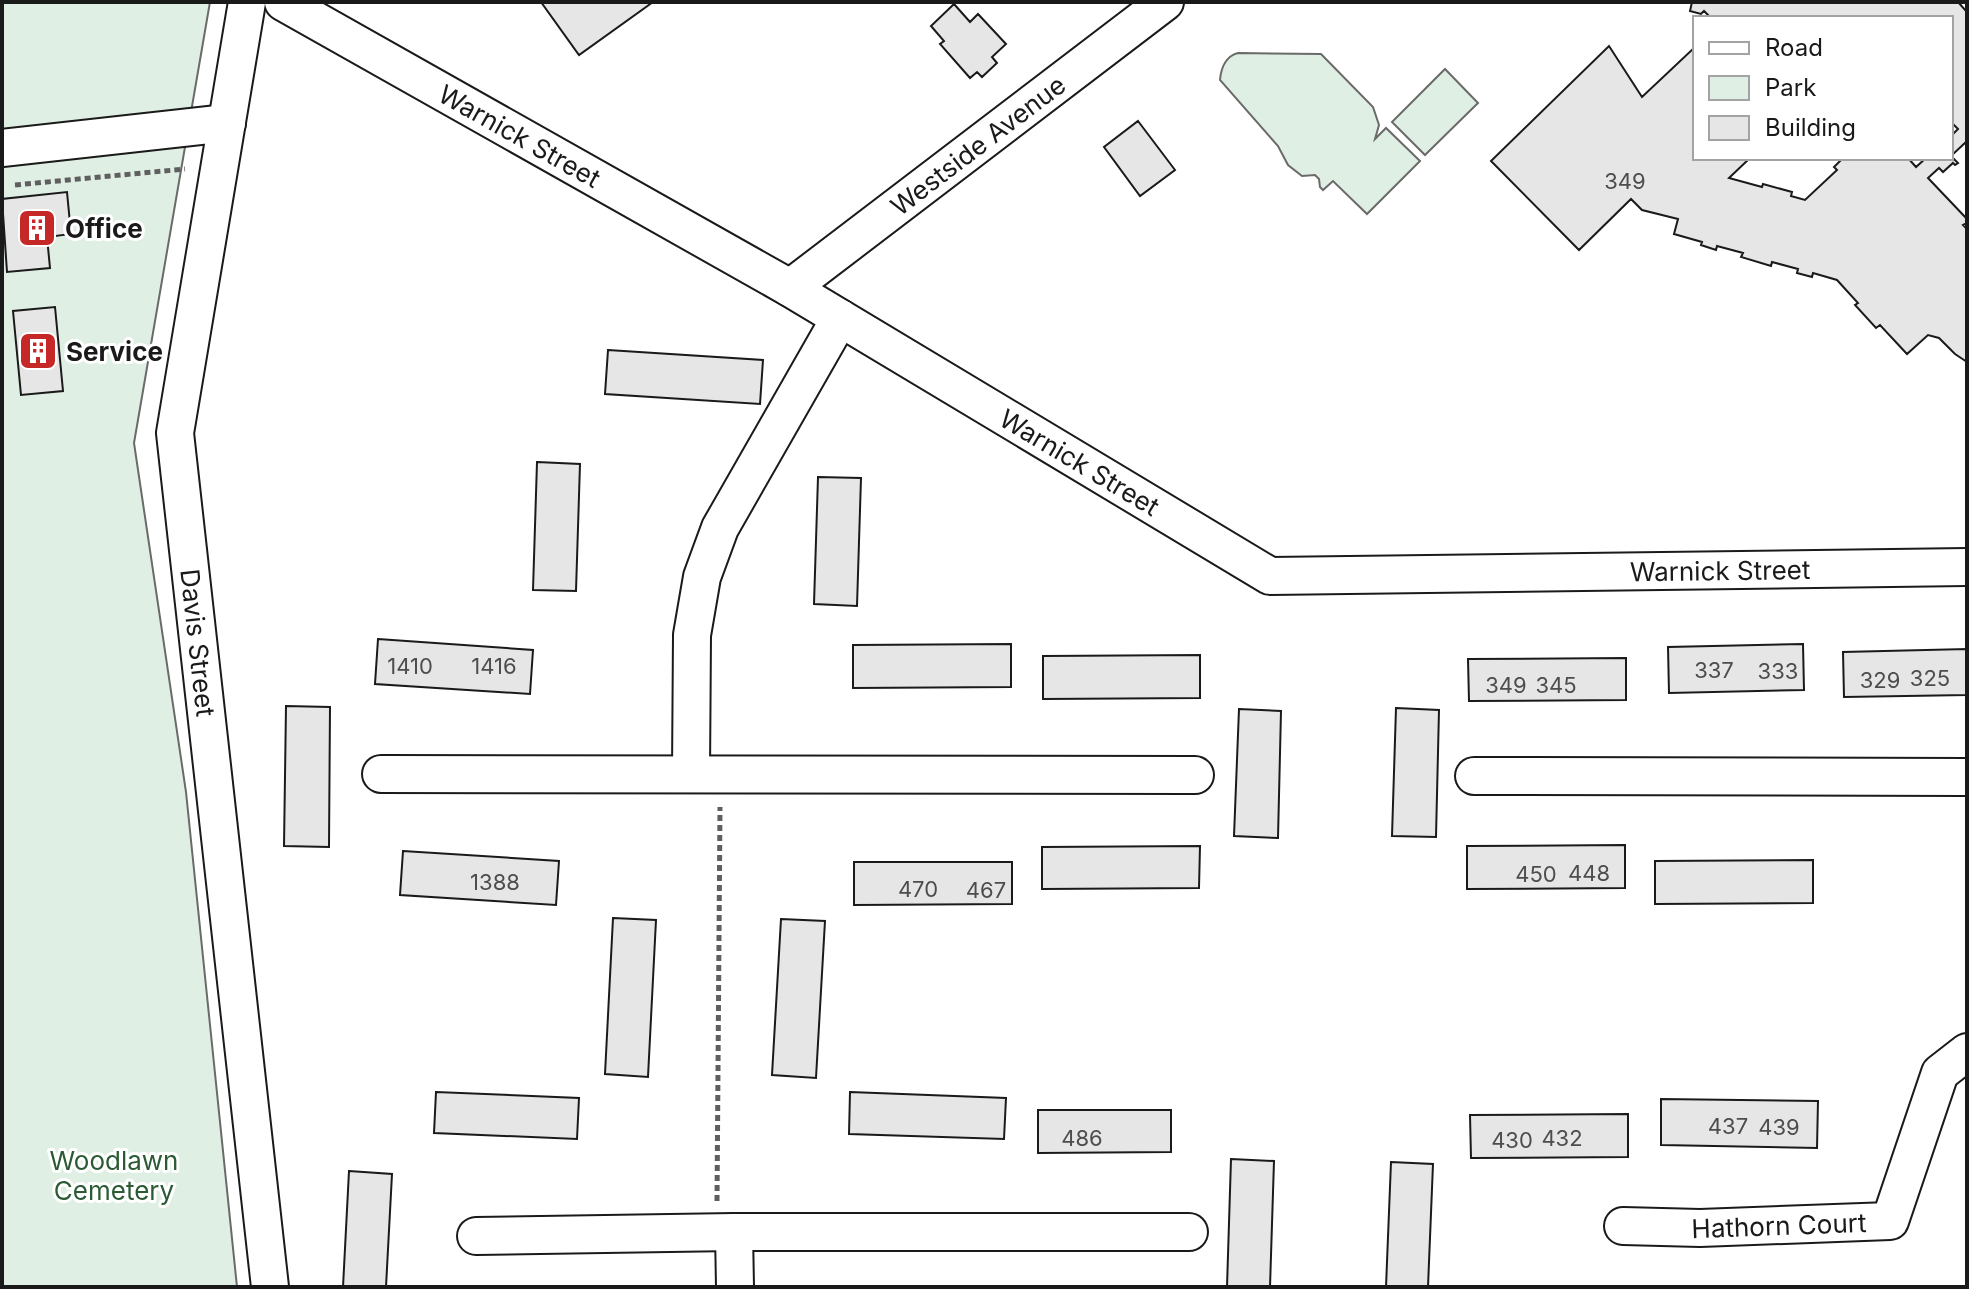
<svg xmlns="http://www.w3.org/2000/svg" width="1969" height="1289" viewBox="0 0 1969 1289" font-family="Inter,sans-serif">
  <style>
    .green { fill: #e0efe3; stroke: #6a6a6a; stroke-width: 2 }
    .building { fill: #e6e6e6; stroke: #1a1a1a; stroke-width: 2 }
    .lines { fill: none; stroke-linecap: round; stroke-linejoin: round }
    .minor-casing { stroke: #1a1a1a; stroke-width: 40 }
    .path { stroke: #5f5f5f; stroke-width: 5; stroke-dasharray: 6 4; stroke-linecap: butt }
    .minor { stroke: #fff; stroke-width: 36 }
    .labels { text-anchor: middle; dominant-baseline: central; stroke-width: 6; stroke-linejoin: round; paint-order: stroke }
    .number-label { font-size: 22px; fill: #4d4d4d }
    .street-label { font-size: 26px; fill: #1a1a1a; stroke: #fff }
    .poi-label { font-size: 26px; font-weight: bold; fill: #1a1a1a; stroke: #fff; text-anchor: start }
    .park-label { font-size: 26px; fill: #2b5a34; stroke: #fff }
  </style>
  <rect width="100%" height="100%" fill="#fff"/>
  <path class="green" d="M 2,2 L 210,2 L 134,443 L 186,792 L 237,1287 L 2,1287 Z
    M 1238,53 L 1321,54 L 1373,107 L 1379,125 L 1375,139 L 1386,128 L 1420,161 L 1367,214 L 1333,181 L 1323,190 L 1320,187 L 1319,179 L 1315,175 L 1302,176 L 1288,165 L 1278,146 L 1220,80 C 1221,68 1226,56 1238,53 Z
    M 1445,69 L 1478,103 L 1425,155 L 1392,122 Z"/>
  <path class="building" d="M 541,2 L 653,2 L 579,55 Z
    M 1692,2 L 1958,2 L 1967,12 L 1967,141 L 1951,156 L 1958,163 L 1955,165 L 1953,163 L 1943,172 L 1939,168 L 1928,178 L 1967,219 L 1967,223 L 1963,225 L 1967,229 L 1967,362 L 1955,354 L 1939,338 L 1928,335 L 1907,354 L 1880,325 L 1876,328 L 1855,305 L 1858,303 L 1837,280 L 1813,273 L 1812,277 L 1797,273 L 1798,269 L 1772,262 L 1771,266 L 1741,257 L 1743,253 L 1717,246 L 1716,250 L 1701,245 L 1702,242 L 1674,234 L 1678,219 L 1642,210 L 1631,199 L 1579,250 L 1491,161 L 1609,46 L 1642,97 L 1695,47 L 1695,158 L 1750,158 L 1729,178 L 1762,187 L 1763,184 L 1792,192 L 1791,196 L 1805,200 L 1837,170 L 1834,167 L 1843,158 L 1908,158 L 1916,167 L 1926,158 L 1951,158 L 1951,136 L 1958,129 L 1951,122 L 1951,18 L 1711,18 L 1704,11 L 1701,14 L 1690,11 Z
    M 954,4 L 970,22 L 978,14 L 1006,44 L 992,57 L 997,63 L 982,77 L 977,72 L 970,78 L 940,44 L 944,41 L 931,26 Z
    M 1138,121 L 1175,170 L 1140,196 L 1104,147 Z
    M 67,192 L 71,234 L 47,237 L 50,268 L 7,272 L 2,199 Z
    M 55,307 L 63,391 L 21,395 L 13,311 Z
    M 608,350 L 763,360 L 760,404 L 605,394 Z
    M 537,462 L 580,464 L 576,591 L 533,590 Z
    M 818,477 L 861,478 L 857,606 L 814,604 Z
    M 378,639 L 533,650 L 530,694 L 375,684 Z
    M 1011,644 L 1011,687 L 853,688 L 853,645 Z
    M 1803,644 L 1804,690 L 1669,693 L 1668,647 Z
    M 1967,649 L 1967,695 L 1844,697 L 1843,652 Z
    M 1200,655 L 1200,698 L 1043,699 L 1043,656 Z
    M 1626,658 L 1626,700 L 1469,701 L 1468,659 Z
    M 286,706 L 330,707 L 329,847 L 284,846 Z
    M 1396,708 L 1439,710 L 1436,837 L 1392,836 Z
    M 1239,709 L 1281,711 L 1278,838 L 1234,836 Z
    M 1625,845 L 1625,888 L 1467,889 L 1467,846 Z
    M 1200,846 L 1199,888 L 1042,889 L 1042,847 Z
    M 403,851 L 559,861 L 556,905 L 400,895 Z
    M 1813,860 L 1813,903 L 1655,904 L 1655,861 Z
    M 854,862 L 1012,862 L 1012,904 L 854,905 Z
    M 613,918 L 656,920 L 648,1077 L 605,1074 Z
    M 781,919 L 825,921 L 816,1078 L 772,1075 Z
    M 436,1092 L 579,1098 L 577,1139 L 434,1133 Z
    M 850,1092 L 1006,1098 L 1004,1139 L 849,1134 Z
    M 1661,1099 L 1818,1101 L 1817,1148 L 1661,1145 Z
    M 1038,1110 L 1171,1110 L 1171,1152 L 1038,1153 Z
    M 1628,1114 L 1628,1157 L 1471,1158 L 1470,1115 Z
    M 1231,1159 L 1274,1161 L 1270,1287 L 1227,1287 Z
    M 1391,1162 L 1433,1164 L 1428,1287 L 1386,1287 Z
    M 349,1171 L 392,1174 L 386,1287 L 343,1287 Z"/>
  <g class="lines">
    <g class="minor-casing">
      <g id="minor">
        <path id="s1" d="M 247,2 L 175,433 L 270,1287"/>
        <path id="s2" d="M 283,2 L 790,288 L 1270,576 L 1967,567"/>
        <path d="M 2,148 L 227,123"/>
        <path id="s3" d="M 790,288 L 1165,2"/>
        <path d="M 381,774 L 1195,775"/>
        <path d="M 691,774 L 692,635 L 702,577 L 720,528 L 840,318"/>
        <path d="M 1474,776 L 1967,777"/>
        <path id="s4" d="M 1623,1226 L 1700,1228 L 1890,1221 L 1940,1073 L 1967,1052"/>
        <path d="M 734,1232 L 735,1287"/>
        <path d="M 476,1236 L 734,1232 L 1189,1232"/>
      </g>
    </g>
    <path class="path" d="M 15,185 L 185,169
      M 717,1201 L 720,807"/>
    <use href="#minor" class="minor"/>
  </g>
  <defs>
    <g id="building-square" transform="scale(2)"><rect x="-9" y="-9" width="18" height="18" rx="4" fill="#c62828" stroke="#fff"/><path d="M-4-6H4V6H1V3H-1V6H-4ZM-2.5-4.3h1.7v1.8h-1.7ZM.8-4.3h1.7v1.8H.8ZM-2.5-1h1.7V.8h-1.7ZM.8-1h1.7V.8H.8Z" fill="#fff"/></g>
  </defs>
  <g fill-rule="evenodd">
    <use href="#building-square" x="37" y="228"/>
    <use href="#building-square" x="38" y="351"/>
  </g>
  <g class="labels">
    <g class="number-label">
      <text x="1625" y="181">349</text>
      <text x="410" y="666">1410</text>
      <text x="494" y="666">1416</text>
      <text x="1714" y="670">337</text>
      <text x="1778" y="671">333</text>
      <text x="1930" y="678">325</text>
      <text x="1880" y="680">329</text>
      <text x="1506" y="685">349</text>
      <text x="1556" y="685">345</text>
      <text x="1589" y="873">448</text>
      <text x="1536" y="874">450</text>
      <text x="495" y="882">1388</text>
      <text x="918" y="889">470</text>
      <text x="986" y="890">467</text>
      <text x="1728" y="1126">437</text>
      <text x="1779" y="1127">439</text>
      <text x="1082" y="1138">486</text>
      <text x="1562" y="1138">432</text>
      <text x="1512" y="1140">430</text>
    </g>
    <g class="street-label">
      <text stroke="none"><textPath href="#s2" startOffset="272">Warnick Street</textPath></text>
      <text stroke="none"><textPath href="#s3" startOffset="236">Westside Avenue</textPath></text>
      <text stroke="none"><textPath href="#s2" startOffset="920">Warnick Street</textPath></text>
      <text stroke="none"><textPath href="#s2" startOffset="1592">Warnick Street</textPath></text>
      <text stroke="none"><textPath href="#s1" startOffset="648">Davis Street</textPath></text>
      <text stroke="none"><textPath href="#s4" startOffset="156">Hathorn Court</textPath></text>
    </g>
    <g class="poi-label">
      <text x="65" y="228">Office</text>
      <text x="66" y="351">Service</text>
    </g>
    <g class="park-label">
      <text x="114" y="1160">Woodlawn<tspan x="114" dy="30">Cemetery</tspan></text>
    </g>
  </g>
  <rect width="1969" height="1289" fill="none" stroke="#1a1a1a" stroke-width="8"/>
  <rect x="1693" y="16" width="260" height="144" fill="#ffffff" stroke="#a3a3a3" stroke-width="2"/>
  <rect x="1709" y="42" width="40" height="12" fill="#ffffff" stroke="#a3a3a3" stroke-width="2"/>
  <text x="1765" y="56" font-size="24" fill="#1a1a1a">Road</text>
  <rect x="1709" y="76" width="40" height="24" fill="#e0efe3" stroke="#a3a3a3" stroke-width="2"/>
  <text x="1765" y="96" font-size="24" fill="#1a1a1a">Park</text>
  <rect x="1709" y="116" width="40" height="24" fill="#e6e6e6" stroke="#a3a3a3" stroke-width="2"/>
  <text x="1765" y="136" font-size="24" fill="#1a1a1a">Building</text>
</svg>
